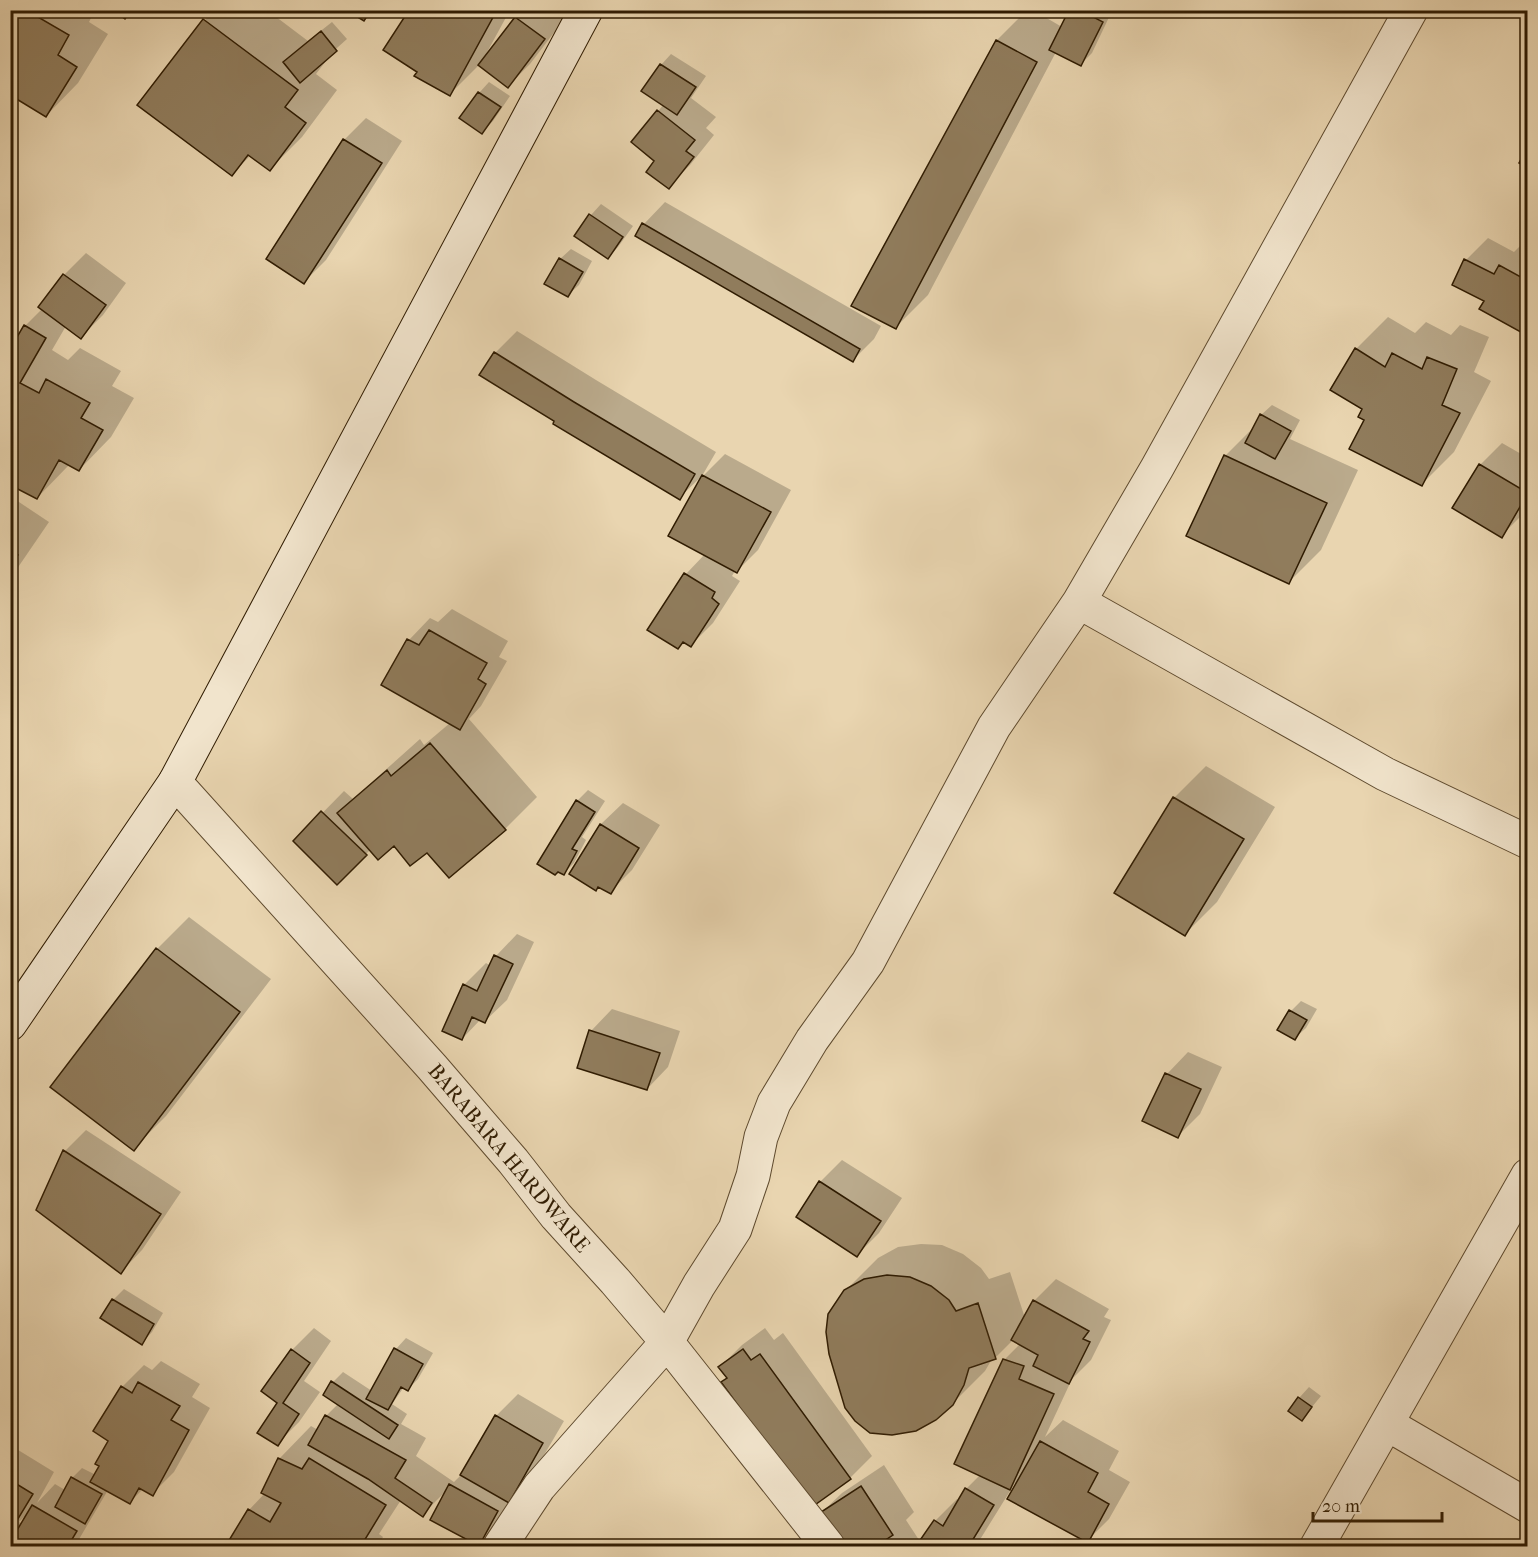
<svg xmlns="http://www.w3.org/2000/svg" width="1538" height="1557" viewBox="0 0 1538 1557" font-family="'IM FELL French Canon',serif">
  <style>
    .shadow { fill: #0003; fill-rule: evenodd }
    .building { fill: #907c5c; stroke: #301c02; stroke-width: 1.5 }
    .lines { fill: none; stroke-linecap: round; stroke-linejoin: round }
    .street-casing { stroke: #5e4a2e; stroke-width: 35 }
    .secondary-casing { stroke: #301c02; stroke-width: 35 }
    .street { stroke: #f1e4cc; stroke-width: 33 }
    .secondary { stroke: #f1e4cc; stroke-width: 33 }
    .labels { text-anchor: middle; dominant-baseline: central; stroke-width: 4.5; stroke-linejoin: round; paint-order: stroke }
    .street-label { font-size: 21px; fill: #301c02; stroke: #f1e4cc }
  </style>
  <rect width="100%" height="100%" fill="#e9d5b0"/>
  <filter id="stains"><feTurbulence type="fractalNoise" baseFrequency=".00333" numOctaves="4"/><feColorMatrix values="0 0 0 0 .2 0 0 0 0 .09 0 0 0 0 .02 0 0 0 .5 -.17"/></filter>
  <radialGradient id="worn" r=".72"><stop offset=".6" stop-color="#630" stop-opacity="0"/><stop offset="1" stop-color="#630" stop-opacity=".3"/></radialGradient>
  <path class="shadow" d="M 10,10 L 95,10 L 89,22 L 108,34 L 78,83 L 46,116 Z
    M 213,10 L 267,10 L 308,41 L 332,22 L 347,39 L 328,56 L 329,57 L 316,74 L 337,90 L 302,137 L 270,169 L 251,155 L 232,174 L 139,104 Z
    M 411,10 L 510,10 L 485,56 L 524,10 L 557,10 L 566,17 L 530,64 L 508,86 L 480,64 L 450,94 L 419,72 Z
    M 1027,10 L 1033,10 L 1062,27 L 1070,10 L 1112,11 L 1092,53 L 1081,64 L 1056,52 L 928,295 L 896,327 L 853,305 L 997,40 Z
    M 671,54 L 706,76 L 691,98 L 716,117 L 706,128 L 714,135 L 690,165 L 668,187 L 657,161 L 633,142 L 664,104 L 661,65 Z
    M 489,82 L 510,96 L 493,121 L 482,132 L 479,93 Z
    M 366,118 L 402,141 L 326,260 L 304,282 L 344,140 Z
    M 665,202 L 881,326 L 874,339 L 853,360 L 644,224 Z
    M 601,204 L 633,226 L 618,247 L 608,258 L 576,236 L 591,215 Z
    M 1488,238 L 1514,252 L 1522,244 L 1528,247 L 1528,334 L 1486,300 L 1466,260 Z
    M 571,249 L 592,261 L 579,285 L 568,295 L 560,259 Z
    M 86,253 L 126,283 L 103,315 L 81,337 L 66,326 L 52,350 L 68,360 L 80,348 L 121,371 L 112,386 L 134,398 L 111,437 L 79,470 L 69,465 L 37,498 L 16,437 L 10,434 L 25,326 L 42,309 L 64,275 Z
    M 1388,317 L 1415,333 L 1426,322 L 1451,335 L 1460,325 L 1489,337 L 1474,372 L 1491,381 L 1454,452 L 1422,484 L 1366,419 L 1356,349 Z
    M 517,331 L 596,380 L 716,452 L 702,476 L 679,498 L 482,374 L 495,353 Z
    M 1272,405 L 1300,420 L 1290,439 L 1358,470 L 1321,550 L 1289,582 L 1225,456 L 1256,425 L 1261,415 Z
    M 1502,443 L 1528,458 L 1528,507 L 1523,514 L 1501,536 L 1454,507 L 1480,465 Z
    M 725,454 L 791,490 L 758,550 L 737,571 L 735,571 L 732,576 L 740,581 L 713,623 L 691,645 L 684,641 L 678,647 L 650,630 L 686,574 L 705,554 L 703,476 Z
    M 10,496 L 49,522 L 10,579 Z
    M 452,609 L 508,641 L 499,657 L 507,661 L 481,706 L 469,719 L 537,797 L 505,829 L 427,851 L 394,844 L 371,849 L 337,883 L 295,841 L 344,791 L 353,799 L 420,739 L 424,745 L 450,723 L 383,684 L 409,640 L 430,618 L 438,622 Z
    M 1206,766 L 1275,807 L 1217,902 L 1185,934 L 1174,798 Z
    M 588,790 L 605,801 L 582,837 L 586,840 L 574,863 L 564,873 L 577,801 Z
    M 623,803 L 660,825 L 632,870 L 610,892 L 571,873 L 601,824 Z
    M 189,917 L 271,979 L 166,1116 L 133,1149 L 157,949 Z
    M 517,934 L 534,942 L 507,1000 L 485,1021 L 481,1019 L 462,1039 L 464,985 L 486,963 L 491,966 L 496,956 Z
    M 1301,1001 L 1317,1009 L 1306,1028 L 1295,1038 L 1291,1011 Z
    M 612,1009 L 680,1031 L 668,1067 L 647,1089 L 579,1067 L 591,1031 Z
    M 1188,1052 L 1222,1067 L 1200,1114 L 1178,1136 L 1167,1074 Z
    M 86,1130 L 181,1192 L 142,1250 L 121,1272 L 65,1151 Z
    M 842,1160 L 902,1198 L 879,1233 L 857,1255 L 820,1182 Z
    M 921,1244 L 942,1245 L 963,1254 L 981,1268 L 989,1279 L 1010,1272 L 1025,1318 L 1034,1301 L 1056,1279 L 1109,1309 L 1104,1317 L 1111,1320 L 1091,1360 L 1072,1379 L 1045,1437 L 1063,1420 L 1119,1451 L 1109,1470 L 1130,1482 L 1109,1519 L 1087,1541 L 1015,1483 L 976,1546 L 841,1546 L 820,1514 L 842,1493 L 884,1465 L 914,1512 L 906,1520 L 921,1543 L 935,1521 L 957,1499 L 959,1501 L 966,1489 L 980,1475 L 956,1463 L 1005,1359 L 1020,1344 L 1013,1340 L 995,1358 L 992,1359 L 985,1371 L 952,1404 L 845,1291 L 878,1258 L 898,1247 Z
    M 124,1289 L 163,1313 L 152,1332 L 142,1343 L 113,1300 Z
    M 314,1328 L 331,1341 L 304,1381 L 320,1392 L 299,1422 L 277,1444 L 279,1403 L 292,1350 Z
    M 765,1328 L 774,1340 L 783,1333 L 872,1456 L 850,1478 L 723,1382 L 728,1377 L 720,1367 L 742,1345 Z
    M 406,1338 L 433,1353 L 418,1379 L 408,1389 L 404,1387 L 392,1404 L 407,1414 L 401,1424 L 426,1438 L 416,1456 L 454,1482 L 463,1473 L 496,1416 L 518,1394 L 564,1421 L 530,1479 L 500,1523 L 478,1545 L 447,1490 L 422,1515 L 401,1500 L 379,1534 L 383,1537 L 378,1546 L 239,1546 L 230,1541 L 249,1510 L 265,1493 L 279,1459 L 311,1426 L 318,1430 L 326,1416 L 339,1403 L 333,1382 L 343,1372 L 372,1391 L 396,1349 Z
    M 161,1361 L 200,1384 L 192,1397 L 210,1408 L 174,1472 L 152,1494 L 143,1489 L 130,1502 L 108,1490 L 75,1546 L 10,1546 L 10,1445 L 54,1472 L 37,1503 L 55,1484 L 65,1490 L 72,1478 L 82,1468 L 96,1475 L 110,1440 L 122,1387 L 144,1365 L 152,1370 ZM 29,1512 L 23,1524 L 19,1522 Z
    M 1309,1387 L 1321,1396 L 1302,1419 L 1299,1398 Z
    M 10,1391 L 18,1396 L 10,1409 Z"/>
  <path class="building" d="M 10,10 L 26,10 L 69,35 L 58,55 L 77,67 L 46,117 L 10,95 Z
    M 113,10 L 131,10 L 125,19 Z
    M 346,10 L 371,10 L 364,21 Z
    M 409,10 L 497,10 L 450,96 L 414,76 L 417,72 L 383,50 Z
    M 1069,10 L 1080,10 L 1103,22 L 1081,66 L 1049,50 Z
    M 515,17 L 545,39 L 508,88 L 478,65 Z
    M 203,19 L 298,90 L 285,107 L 306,123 L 270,171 L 248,155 L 232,176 L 137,105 Z
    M 321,31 L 337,51 L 300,83 L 283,62 Z
    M 996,40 L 1037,62 L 896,329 L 851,306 Z
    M 660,64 L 696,87 L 677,115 L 641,91 Z
    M 478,92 L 501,107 L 482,134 L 459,118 Z
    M 657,110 L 695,140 L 686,151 L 694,157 L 669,189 L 646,172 L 654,161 L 631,142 Z
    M 343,139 L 382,163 L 304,284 L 266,259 Z
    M 1528,147 L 1528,168 L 1519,163 Z
    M 589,214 L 623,237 L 608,259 L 574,236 Z
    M 642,223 L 860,349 L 853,362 L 635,236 Z
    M 559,258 L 583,272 L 568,297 L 544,284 Z
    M 1464,259 L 1494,274 L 1499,265 L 1528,281 L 1528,336 L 1479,309 L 1484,301 L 1452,285 Z
    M 63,274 L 106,305 L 81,339 L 38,307 Z
    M 24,325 L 46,338 L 20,383 L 39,393 L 46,379 L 90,403 L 81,418 L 103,430 L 79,471 L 59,460 L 37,499 L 10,485 L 10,444 L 14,438 L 10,436 L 10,349 Z
    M 1355,348 L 1385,367 L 1392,353 L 1422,369 L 1427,357 L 1457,369 L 1442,405 L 1460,413 L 1422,486 L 1349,449 L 1364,420 L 1358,417 L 1362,409 L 1330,390 Z
    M 494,352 L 574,402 L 695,474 L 680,500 L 553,424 L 554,421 L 479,375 Z
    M 1260,414 L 1291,431 L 1275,459 L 1245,443 Z
    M 1224,455 L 1327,503 L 1289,584 L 1186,536 Z
    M 1479,464 L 1528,493 L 1502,538 L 1452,508 Z
    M 702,475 L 771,512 L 737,573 L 668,536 Z
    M 10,549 L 18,555 L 10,566 Z
    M 684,573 L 715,592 L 712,598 L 719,604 L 691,647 L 683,642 L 678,649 L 647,630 Z
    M 429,630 L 487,663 L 478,679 L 486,684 L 460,730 L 381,685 L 407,639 L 419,645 Z
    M 430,743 L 506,830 L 449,878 L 427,853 L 410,866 L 394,846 L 378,860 L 337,813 L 387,770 L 391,776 Z
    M 1173,797 L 1244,839 L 1185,936 L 1114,893 Z
    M 576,800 L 595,812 L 572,849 L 577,851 L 564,875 L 558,872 L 555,875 L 537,864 Z
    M 321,811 L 367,855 L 337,885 L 293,841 Z
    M 600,824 L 639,848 L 611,894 L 598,887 L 596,891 L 569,874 Z
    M 156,948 L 240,1012 L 134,1151 L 50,1087 Z
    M 494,955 L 513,964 L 485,1023 L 472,1017 L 462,1040 L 442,1031 L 463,984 L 477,991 Z
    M 1289,1010 L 1307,1020 L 1295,1040 L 1277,1030 Z
    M 589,1030 L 660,1053 L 647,1090 L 577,1068 Z
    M 1165,1073 L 1201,1089 L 1178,1138 L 1142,1121 Z
    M 63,1150 L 161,1214 L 121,1274 L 36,1210 Z
    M 819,1181 L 881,1221 L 857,1257 L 796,1217 Z
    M 887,1275 L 910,1277 L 931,1286 L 949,1300 L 956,1311 L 978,1303 L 996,1359 L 969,1368 L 964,1385 L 953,1405 L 936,1420 L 916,1431 L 892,1435 L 870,1433 L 855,1421 L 845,1408 L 829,1354 L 826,1332 L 828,1314 L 844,1290 L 864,1279 Z
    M 112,1299 L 154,1324 L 142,1345 L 100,1318 Z
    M 1033,1300 L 1089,1331 L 1083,1339 L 1090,1342 L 1069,1384 L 1033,1366 L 1038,1355 L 1011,1340 Z
    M 394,1348 L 423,1364 L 408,1391 L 401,1387 L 388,1410 L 366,1399 Z
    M 291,1349 L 310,1363 L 283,1403 L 299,1414 L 278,1446 L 257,1433 L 277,1403 L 261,1391 Z
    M 743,1349 L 751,1360 L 760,1354 L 851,1479 L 812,1507 L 721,1382 L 727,1378 L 718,1367 Z
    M 1003,1359 L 1024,1366 L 1019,1379 L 1054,1394 L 1010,1490 L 954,1464 Z
    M 331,1381 L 398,1425 L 389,1439 L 323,1395 Z
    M 138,1382 L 180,1406 L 171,1420 L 189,1430 L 153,1496 L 139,1488 L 130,1504 L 90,1482 L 99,1466 L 95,1464 L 108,1441 L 93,1431 L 121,1386 L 132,1393 Z
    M 1298,1397 L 1312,1407 L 1302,1421 L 1288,1411 Z
    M 325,1415 L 406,1460 L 395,1478 L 432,1503 L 423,1517 L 368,1479 L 308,1445 Z
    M 495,1415 L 543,1443 L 509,1503 L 460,1475 Z
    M 1040,1441 L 1098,1473 L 1088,1492 L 1109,1504 L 1088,1543 L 1007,1499 Z
    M 278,1458 L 302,1469 L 309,1458 L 386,1505 L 361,1546 L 236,1546 L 228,1542 L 248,1509 L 270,1522 L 281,1503 L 261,1493 Z
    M 71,1477 L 102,1494 L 85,1524 L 55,1507 Z
    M 10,1480 L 33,1494 L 10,1532 Z
    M 449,1484 L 498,1511 L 479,1546 L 430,1520 Z
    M 861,1486 L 893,1535 L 884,1541 L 887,1546 L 839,1546 L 818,1514 Z
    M 965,1488 L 994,1505 L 969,1546 L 916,1546 L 934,1520 L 943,1526 Z
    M 32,1505 L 77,1531 L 68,1546 L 10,1546 L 10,1542 Z"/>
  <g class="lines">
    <g class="street-casing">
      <path id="street" d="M 1079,602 L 1385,774 L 1528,842
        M 175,782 L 432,1067 L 513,1161 L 556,1216 L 615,1281 L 667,1342 L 828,1546
        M 1387,1424 L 1528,1506
        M 500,1546 L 539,1487 L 667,1342 L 699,1285 L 735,1229 L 753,1176 L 761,1137 L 774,1103 L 812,1040 L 868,962 L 994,727 L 1079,602 L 1157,468 L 1411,10
        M 1317,1546 L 1528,1175"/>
    </g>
    <g class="secondary-casing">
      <path id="secondary" d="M 10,1024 L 175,782 L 586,10"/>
    </g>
    <use href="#street" class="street"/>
    <use href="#secondary" class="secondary"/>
  </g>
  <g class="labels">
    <g class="street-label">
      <text transform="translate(509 1158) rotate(50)">BARABARA HARDWARE</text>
    </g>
  </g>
  <rect width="1538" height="1557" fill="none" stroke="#e9d5b0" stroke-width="36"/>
  <rect x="12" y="12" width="1514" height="1533" fill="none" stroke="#301c02" stroke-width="3"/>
  <rect x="18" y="18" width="1502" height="1521" fill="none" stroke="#301c02" stroke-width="1.5"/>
  <path d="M1313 1512v9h129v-9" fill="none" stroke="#301c02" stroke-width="3"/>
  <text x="1322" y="1512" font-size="18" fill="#301c02" stroke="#f1e4cc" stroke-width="4.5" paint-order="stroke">20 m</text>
  <rect width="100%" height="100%" filter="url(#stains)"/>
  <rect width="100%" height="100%" fill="url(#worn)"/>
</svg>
